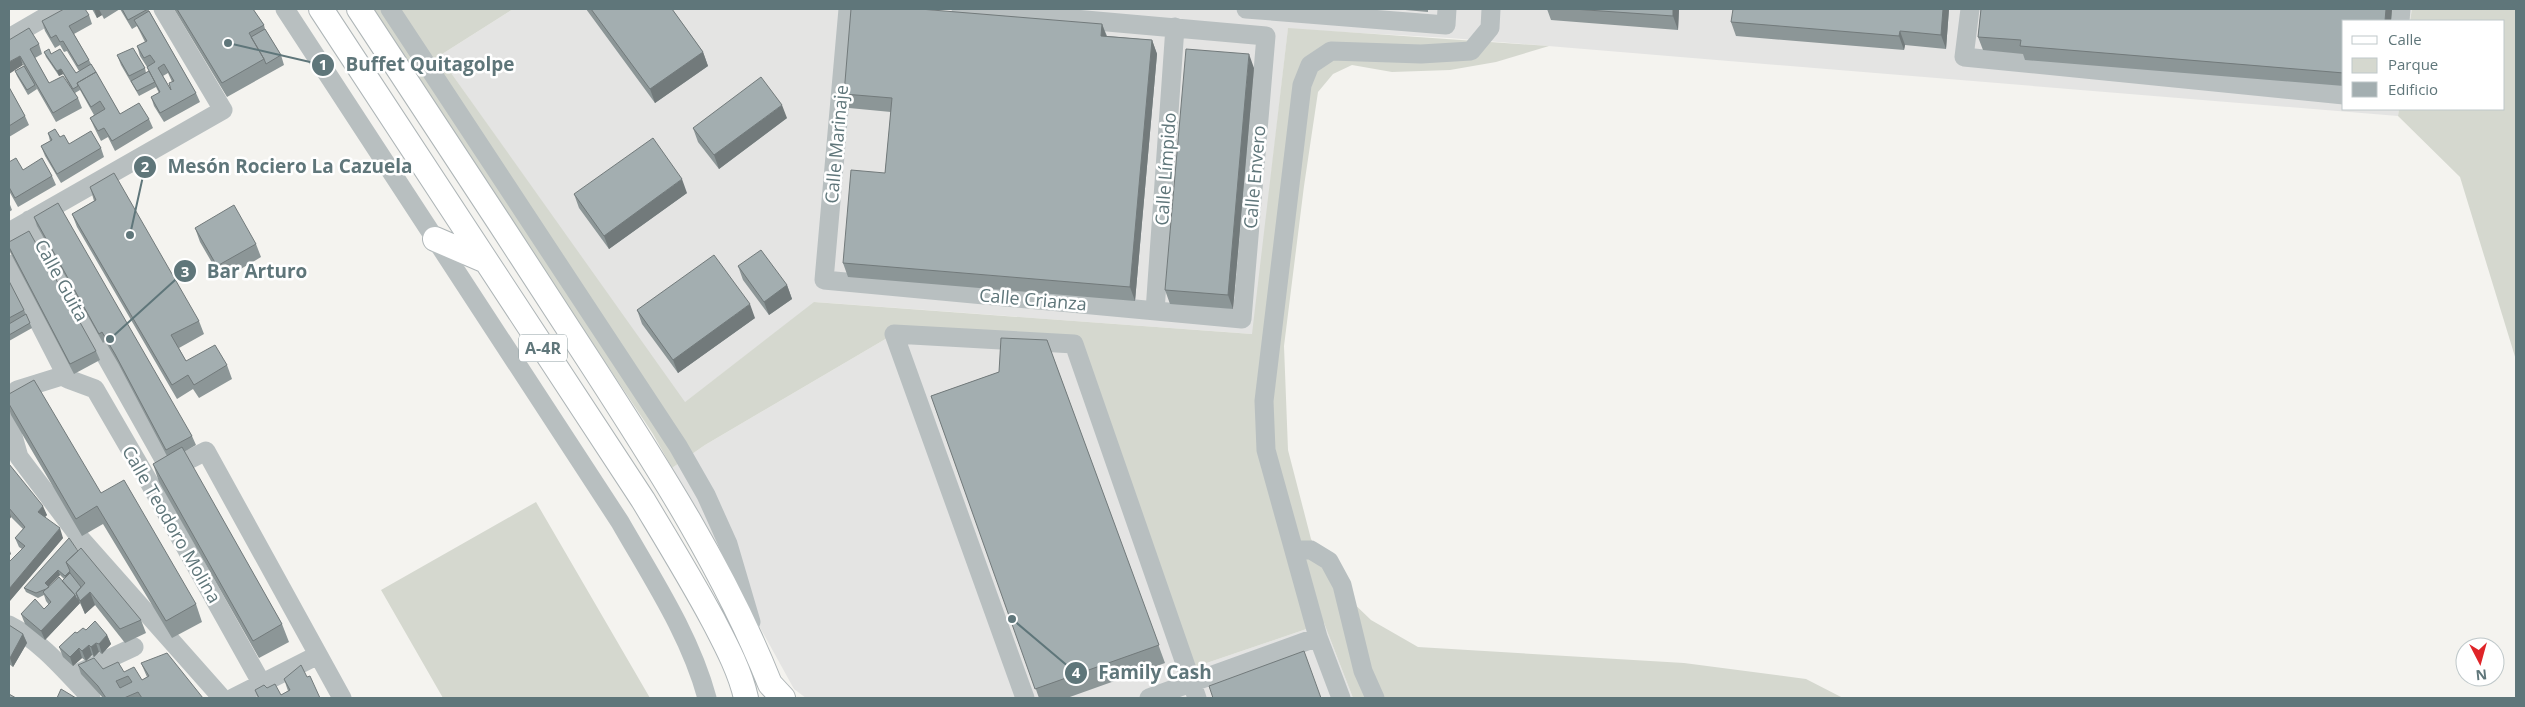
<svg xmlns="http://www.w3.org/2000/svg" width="2525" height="707" viewBox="0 0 2525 707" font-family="'Open Sans',sans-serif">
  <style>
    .built { fill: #e4e4e3 }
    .green { fill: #d5d8cf }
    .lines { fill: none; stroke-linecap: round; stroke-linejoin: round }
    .major-casing { stroke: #aeb5b7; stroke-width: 26 }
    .minor { stroke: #b8bfc0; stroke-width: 19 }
    .major { stroke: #fff; stroke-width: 24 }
    .wall { fill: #8c9697; fill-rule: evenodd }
    .shaded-wall { fill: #727a7b }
    .building { fill: #a3aeb0; stroke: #727a7b; fill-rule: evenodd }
    .labels { text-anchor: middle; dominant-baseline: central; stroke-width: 5; stroke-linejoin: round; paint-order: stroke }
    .shield { fill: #fff; stroke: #8f9fa2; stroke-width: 1 }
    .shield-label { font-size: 16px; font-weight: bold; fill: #5f767a }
    .street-label { font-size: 18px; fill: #5f767a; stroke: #fff }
    .leader { fill: none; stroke: #5f767a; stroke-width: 2 }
    .callout-dot { fill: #5f767a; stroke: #fff; stroke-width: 2 }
    .mark-label { font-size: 15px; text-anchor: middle; font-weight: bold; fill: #fff }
    .callout-label { font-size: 19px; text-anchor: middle; font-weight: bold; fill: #5f767a; stroke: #fff; stroke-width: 5; stroke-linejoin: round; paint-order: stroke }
  </style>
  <rect width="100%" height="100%" fill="#f4f3ef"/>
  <path class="built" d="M 513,9 L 2412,9 L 2410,21 L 2344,21 L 2344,109 L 2399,109 L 2398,116 L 1450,38 L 1288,29 L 1253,334 L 815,302 L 684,403 L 439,56 Z
    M 894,334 L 1074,344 L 1186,670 L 1324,623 L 1353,698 L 806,698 L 794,689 L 672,468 L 705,445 Z"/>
  <path class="green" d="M 370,9 L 513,9 L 439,56 L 685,402 L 814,302 L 1252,334 L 1288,28 L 1549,46 L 1496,62 L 1450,70 L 1392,72 L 1352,65 L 1333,74 L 1318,92 L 1304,186 L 1284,346 L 1288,450 L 1311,539 L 1345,595 L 1371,620 L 1418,647 L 1684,663 L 1806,679 L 1843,698 L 1353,698 L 1324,623 L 1186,670 L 1073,344 L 894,334 L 705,445 L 672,468 L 653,434 Z
    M 2412,9 L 2516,9 L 2516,360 L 2460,177 L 2398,116 L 2399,109 L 2504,109 L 2504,21 L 2410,21 Z
    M 536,502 L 650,698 L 443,698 L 381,590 Z"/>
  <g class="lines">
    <g class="major-casing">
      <path id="major" d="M 321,9 L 643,500 C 667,540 691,579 713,620 C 726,645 740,671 746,698
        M 359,9 C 437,127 515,246 592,365 C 658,467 725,571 770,684 L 783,698
        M 435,239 L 486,261"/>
    </g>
    <path class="minor" d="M 285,9 L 620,522 C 652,578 690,635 707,698
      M 390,9 L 678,446 L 706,495 L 728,544 L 751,622
      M 848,9 L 824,280 L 1242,319 L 1266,36 L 961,9
      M 1246,9 L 1446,25 L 1447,9
      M 1970,9 L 1964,57 L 2344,95
      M 2400,21 L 2401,9
      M 9,38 L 59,9
      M 29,220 L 170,470
      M 9,232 L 223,110 L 163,9
      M 9,264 L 68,379 L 95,389 L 149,482 L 262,684
      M 1155,311 L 1175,27
      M 17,390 L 62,376 L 68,379
      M 9,422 L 19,457 L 81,539 L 222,698
      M 167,471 L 206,451 L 342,698
      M 1294,550 L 1311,550 L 1329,561 L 1342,585 L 1363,671 L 1375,698
      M 9,625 C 41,641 67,673 91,698
      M 76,674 L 134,647
      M 233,698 L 318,655
      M 1025,698 L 894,334 L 1074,344 L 1197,698
      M 1149,698 L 1318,637
      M 1341,698 L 1318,637 L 1266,450 L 1264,401 L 1302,85 L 1310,65 L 1331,51 L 1421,54 L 1471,51 L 1490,28 L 1491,9"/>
    <use href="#major" class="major"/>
  </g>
  <path class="wall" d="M 92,9 L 120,9 L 104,19 L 102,15 L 97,18 Z
    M 120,9 L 148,9 L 196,93 L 200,102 L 164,122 L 154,106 L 151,97 L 159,93 L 156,87 L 139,96 L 121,65 L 117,55 L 145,68 L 146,73 L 149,71 L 147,67 L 140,56 L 137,46 L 145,42 L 137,26 L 132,29 ZM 168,73 L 172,82 L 171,90 L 163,76 Z
    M 174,9 L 253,9 L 264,25 L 265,29 L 281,55 L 284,65 L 227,97 Z
    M 586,9 L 672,9 L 703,52 L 708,66 L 655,103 Z
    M 1394,9 L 1428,9 L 1428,12 Z
    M 1547,9 L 1679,9 L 1678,30 L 1551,20 Z
    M 1949,9 L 1946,49 L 1905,45 L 1904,50 L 1736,36 L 1731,22 Z
    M 1981,9 L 2392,9 L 2391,21 L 2344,21 L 2344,86 L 2025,60 L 2023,54 L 1983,50 L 1978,37 Z
    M 89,15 L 92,24 L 74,34 L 89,60 L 91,64 L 120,114 L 149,119 L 153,128 L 115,151 L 108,137 L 101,141 L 94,127 L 90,118 L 94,115 L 80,90 L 75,93 L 78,98 L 82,108 L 56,122 L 36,87 L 37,89 L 28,95 L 17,76 L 15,71 L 24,66 L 9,40 L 39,44 L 42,54 L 35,58 L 49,83 L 72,90 L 63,74 L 59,76 L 46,57 L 44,52 L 51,54 L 76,73 L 79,71 L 67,51 L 64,52 L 60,45 L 55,48 L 45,31 L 42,21 Z
    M 1102,24 L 1107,36 L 1152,40 L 1157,54 L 1135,301 L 848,277 L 843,263 L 885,173 L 891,112 L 849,108 L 844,94 Z
    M 1254,68 L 1233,309 L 1170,304 L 1165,290 Z
    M 9,87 L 25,116 L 29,125 L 9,137 Z
    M 787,118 L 719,169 L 698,142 L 693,128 Z
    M 48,133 L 60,137 L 69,144 L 101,148 L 104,157 L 61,183 L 45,156 L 41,146 L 50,141 Z
    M 9,162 L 23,170 L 52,176 L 56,185 L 18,207 L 9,191 Z
    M 90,187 L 199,321 L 204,334 L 179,348 L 186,361 L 227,365 L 232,379 L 199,398 L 193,389 L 177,399 L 77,227 L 72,214 L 94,201 Z
    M 687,193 L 609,249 L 579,208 L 574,194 Z
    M 9,202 L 12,210 L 9,212 Z
    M 34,217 L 192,436 L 196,445 L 184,452 L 282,624 L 289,642 L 259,658 L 159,482 L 153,464 L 167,456 L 118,363 L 105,341 L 103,343 L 37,226 Z
    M 195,228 L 256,244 L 261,257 L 222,280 L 200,242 Z
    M 9,242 L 96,351 L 100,360 L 74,374 L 10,252 L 9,249 Z
    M 738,266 L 787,285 L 792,299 L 769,315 L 743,280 Z
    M 9,281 L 24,310 L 32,328 L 9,341 Z
    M 637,310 L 755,318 L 678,373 L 642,324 Z
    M 1047,340 L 1165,663 L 1067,698 L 1039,698 L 931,396 L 999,372 Z
    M 9,394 L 101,493 L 196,604 L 202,622 L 172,638 L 103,524 L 82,536 L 11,415 L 9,409 Z
    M 9,464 L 47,515 L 45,517 L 63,538 L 9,602 L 9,562 L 22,549 L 19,547 L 15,538 L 23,529 L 11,517 L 9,520 Z
    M 78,551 L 141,620 L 146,633 L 125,643 L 95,605 L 85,614 L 80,603 L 45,640 L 25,624 L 21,614 L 44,609 L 49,605 L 46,601 L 44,595 L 38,598 L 26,592 L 24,588 ZM 60,575 L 64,579 L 62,581 L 48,586 Z
    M 9,625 L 23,634 L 27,643 L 13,667 L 9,664 Z
    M 86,630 L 107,635 L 111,644 L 102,654 L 99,652 L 94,657 L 92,655 L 86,661 L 82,658 L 73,666 L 63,657 L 59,647 L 77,633 Z
    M 141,663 L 203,698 L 103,698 L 81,674 L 78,665 L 124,672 L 142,680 L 147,677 Z
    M 307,677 L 320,698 L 258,698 L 255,690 L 281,695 L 288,691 L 284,679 Z"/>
  <path class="shaded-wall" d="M 94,9 L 99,9 L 102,15 L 97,18 Z
    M 1673,9 L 1679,9 L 1678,30 L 1673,16 Z
    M 1943,9 L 1949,9 L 1946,49 L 1941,35 Z
    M 2386,9 L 2392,9 L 2391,21 L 2385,21 Z
    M 1102,24 L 1107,38 L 1101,36 Z
    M 1900,31 L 1905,45 L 1904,50 L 1899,36 Z
    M 1152,40 L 1157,54 L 1135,301 L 1130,287 Z
    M 703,52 L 708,66 L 655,103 L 650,89 Z
    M 1249,54 L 1254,68 L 1233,309 L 1228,295 Z
    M 20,56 L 23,65 L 9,74 L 9,62 Z
    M 61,69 L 63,74 L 59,76 L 57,71 Z
    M 782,105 L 787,118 L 719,169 L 714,155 Z
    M 682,179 L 687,193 L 609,249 L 604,236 Z
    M 787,285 L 792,299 L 769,315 L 764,302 Z
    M 750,304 L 755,318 L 678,373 L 673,360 Z
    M 43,506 L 47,515 L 41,521 L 38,512 Z
    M 9,510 L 11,517 L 9,520 Z
    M 60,528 L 63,538 L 9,602 L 9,589 Z
    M 9,548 L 11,554 L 9,556 Z
    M 58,570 L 60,575 L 47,588 L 45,583 Z
    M 70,571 L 71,576 L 66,580 L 65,576 Z
    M 90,592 L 95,605 L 85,614 L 80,601 Z
    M 75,595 L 78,598 L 80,603 L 45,640 L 41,631 Z
    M 23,634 L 27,643 L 13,667 L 10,658 Z
    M 107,635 L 111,644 L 102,654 L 99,644 Z
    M 96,643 L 99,652 L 94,657 L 91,647 Z
    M 89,645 L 92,655 L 86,661 L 82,651 Z
    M 79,648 L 82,658 L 73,666 L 70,657 Z"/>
  <path class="building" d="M 64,9 L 85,9 L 89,15 L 69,26 L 89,60 L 78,66 L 63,41 L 60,42 L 56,35 L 51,38 L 42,21 Z
    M 122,9 L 148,9 L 128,20 Z
    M 177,9 L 253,9 L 264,25 L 249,33 L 264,59 L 222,83 Z
    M 591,9 L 672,9 L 703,52 L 650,89 Z
    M 851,9 L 920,9 L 1102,24 L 1101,36 L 1152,40 L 1130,287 L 843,263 L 851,170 L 885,173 L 892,98 L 844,94 Z
    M 1573,9 L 1673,9 L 1673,16 Z
    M 1733,9 L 1943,9 L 1941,35 L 1900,31 L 1899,36 L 1731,22 Z
    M 1981,9 L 2386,9 L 2385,21 L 2344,21 L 2344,73 L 2020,46 L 2021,40 L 1978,37 Z
    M 149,11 L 196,93 L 160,113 L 151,97 L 160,92 L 147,67 L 155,62 L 150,55 L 144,58 L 137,46 L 147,41 L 134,20 ZM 164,64 L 174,81 L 169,83 L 171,90 L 158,68 Z
    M 29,28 L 39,44 L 30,49 L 49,83 L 63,76 L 78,98 L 53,113 L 20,56 L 9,62 L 9,40 Z
    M 265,29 L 281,55 L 266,64 L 264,59 L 251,37 Z
    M 133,48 L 145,68 L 129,76 L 117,55 Z
    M 49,49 L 51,54 L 60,49 L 76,73 L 91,64 L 96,72 L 77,83 L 78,86 L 73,89 L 61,69 L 57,71 L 44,52 Z
    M 1186,49 L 1249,54 L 1228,295 L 1165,290 Z
    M 24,66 L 35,85 L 27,90 L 15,71 Z
    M 149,71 L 155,82 L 137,91 L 131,81 Z
    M 96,72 L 120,114 L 139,103 L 149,119 L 112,141 L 104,128 L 98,131 L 90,118 L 105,109 L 100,101 L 91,107 L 77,83 Z
    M 761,77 L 782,105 L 714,155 L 693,128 Z
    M 9,87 L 25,116 L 9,126 Z
    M 55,129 L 60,137 L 64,135 L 69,144 L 91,131 L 101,148 L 57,174 L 41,146 L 52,140 L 48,133 Z
    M 653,138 L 682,179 L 604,236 L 574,194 Z
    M 16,158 L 23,170 L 42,158 L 52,176 L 15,198 L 9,187 L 9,162 Z
    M 114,173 L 199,321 L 171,335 L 186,361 L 215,345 L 227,365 L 194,385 L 188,375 L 172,385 L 72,214 L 96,200 L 90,187 Z
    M 58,203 L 192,436 L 166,450 L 115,354 L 102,332 L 99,334 L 34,217 Z
    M 234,205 L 256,244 L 217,266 L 195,228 Z
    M 29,231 L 96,351 L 70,364 L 9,247 L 9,242 Z
    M 761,250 L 787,285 L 764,302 L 738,266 Z
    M 714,255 L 750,304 L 673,360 L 637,310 Z
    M 9,281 L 24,310 L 9,318 Z
    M 26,314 L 30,323 L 9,335 L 9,324 Z
    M 1001,338 L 1047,340 L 1159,645 L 1035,689 L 931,396 L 999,372 Z
    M 34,380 L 101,493 L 124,480 L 196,604 L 166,621 L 97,506 L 76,519 L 9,404 L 9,394 Z
    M 182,447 L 282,624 L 253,641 L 153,464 Z
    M 9,464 L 43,506 L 38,512 L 60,528 L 9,589 L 9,562 L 25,546 L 15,538 L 25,527 L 9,508 Z
    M 69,538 L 78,551 L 66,562 L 70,571 L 65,576 L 58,570 L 45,583 L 49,587 L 46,589 L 36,593 L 24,588 Z
    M 81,548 L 141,620 L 120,629 L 90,592 L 80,601 L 76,593 L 85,583 L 66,562 Z
    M 70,573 L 81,587 L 76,593 L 78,598 L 77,600 L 75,595 L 62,581 Z
    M 59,577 L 75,595 L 41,631 L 21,614 L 35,599 L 44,609 L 51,602 L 43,592 Z
    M 95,621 L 107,635 L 99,644 L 96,643 L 91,647 L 89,645 L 82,651 L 79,648 L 70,657 L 59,647 L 75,632 L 77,633 L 83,628 L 86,630 Z
    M 9,625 L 23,634 L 10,658 L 9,657 Z
    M 1304,651 L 1321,698 L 1213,698 L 1209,686 Z
    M 167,653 L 203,698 L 142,698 L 138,692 L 124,698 L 106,698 L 98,686 L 78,665 L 94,658 L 103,669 L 118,662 L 124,672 L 134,667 L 142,680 L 149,676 L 141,663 ZM 128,676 L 132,682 L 120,688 L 116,681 Z
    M 301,665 L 307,677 L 310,676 L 320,698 L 259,698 L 255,690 L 264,685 L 267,688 L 275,684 L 281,695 L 290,690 L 284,679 Z
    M 61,689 L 76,698 L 57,698 Z
    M 9,694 L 16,698 L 9,698 Z"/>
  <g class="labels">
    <rect class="shield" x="519" y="334.5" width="48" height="27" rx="4"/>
    <g class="shield-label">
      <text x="543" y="348">A-4R</text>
    </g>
    <g class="street-label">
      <text transform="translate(836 144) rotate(-85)">Calle Marinaje</text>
      <text transform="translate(1165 169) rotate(-86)">Calle Límpido</text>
      <text transform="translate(1254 177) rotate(-85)">Calle Envero</text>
      <text transform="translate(62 280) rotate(61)">Calle Guita</text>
      <text transform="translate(1033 299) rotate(5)">Calle Crianza</text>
      <text transform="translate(172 524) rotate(60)">Calle Teodoro Molina</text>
    </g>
  </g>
  <path class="leader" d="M228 43L323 65M130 235L145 167M110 339L185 271M1012 619L1076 673"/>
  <g class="callout-dot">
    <circle cx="228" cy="43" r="5"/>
    <circle cx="130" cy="235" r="5"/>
    <circle cx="110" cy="339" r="5"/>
    <circle cx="1012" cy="619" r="5"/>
    <circle cx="323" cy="65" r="12"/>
    <circle cx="145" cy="167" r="12"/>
    <circle cx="185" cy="271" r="12"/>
    <circle cx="1076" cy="673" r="12"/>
  </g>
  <g class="mark-label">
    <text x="323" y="70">1</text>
    <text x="145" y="172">2</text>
    <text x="185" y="277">3</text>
    <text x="1076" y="678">4</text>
  </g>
  <g class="callout-label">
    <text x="430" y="71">Buffet Quitagolpe</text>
    <text x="290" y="173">Mesón Rociero La Cazuela</text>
    <text x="257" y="278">Bar Arturo</text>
    <text x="1155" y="679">Family Cash</text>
  </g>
  <rect width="2525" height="707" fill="none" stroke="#5f767a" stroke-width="20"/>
  <rect x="2342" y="20" width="162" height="90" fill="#ffffff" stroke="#bfc8ca"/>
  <rect x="2352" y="36" width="25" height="8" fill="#ffffff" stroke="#bfc8ca"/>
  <text x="2388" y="45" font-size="15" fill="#5f767a">Calle</text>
  <rect x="2352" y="58" width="25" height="15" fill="#d5d8cf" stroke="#bfc8ca"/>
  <text x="2388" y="70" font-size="15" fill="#5f767a">Parque</text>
  <rect x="2352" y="82" width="25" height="15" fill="#a3aeb0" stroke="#bfc8ca"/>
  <text x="2388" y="95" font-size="15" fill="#5f767a">Edificio</text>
  <g transform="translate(2480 662) rotate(174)"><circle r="24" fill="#ffffff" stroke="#bfc8ca"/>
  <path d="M0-4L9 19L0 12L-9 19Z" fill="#df2428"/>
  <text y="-8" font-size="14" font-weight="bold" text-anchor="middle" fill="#5f767a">N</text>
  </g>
</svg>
